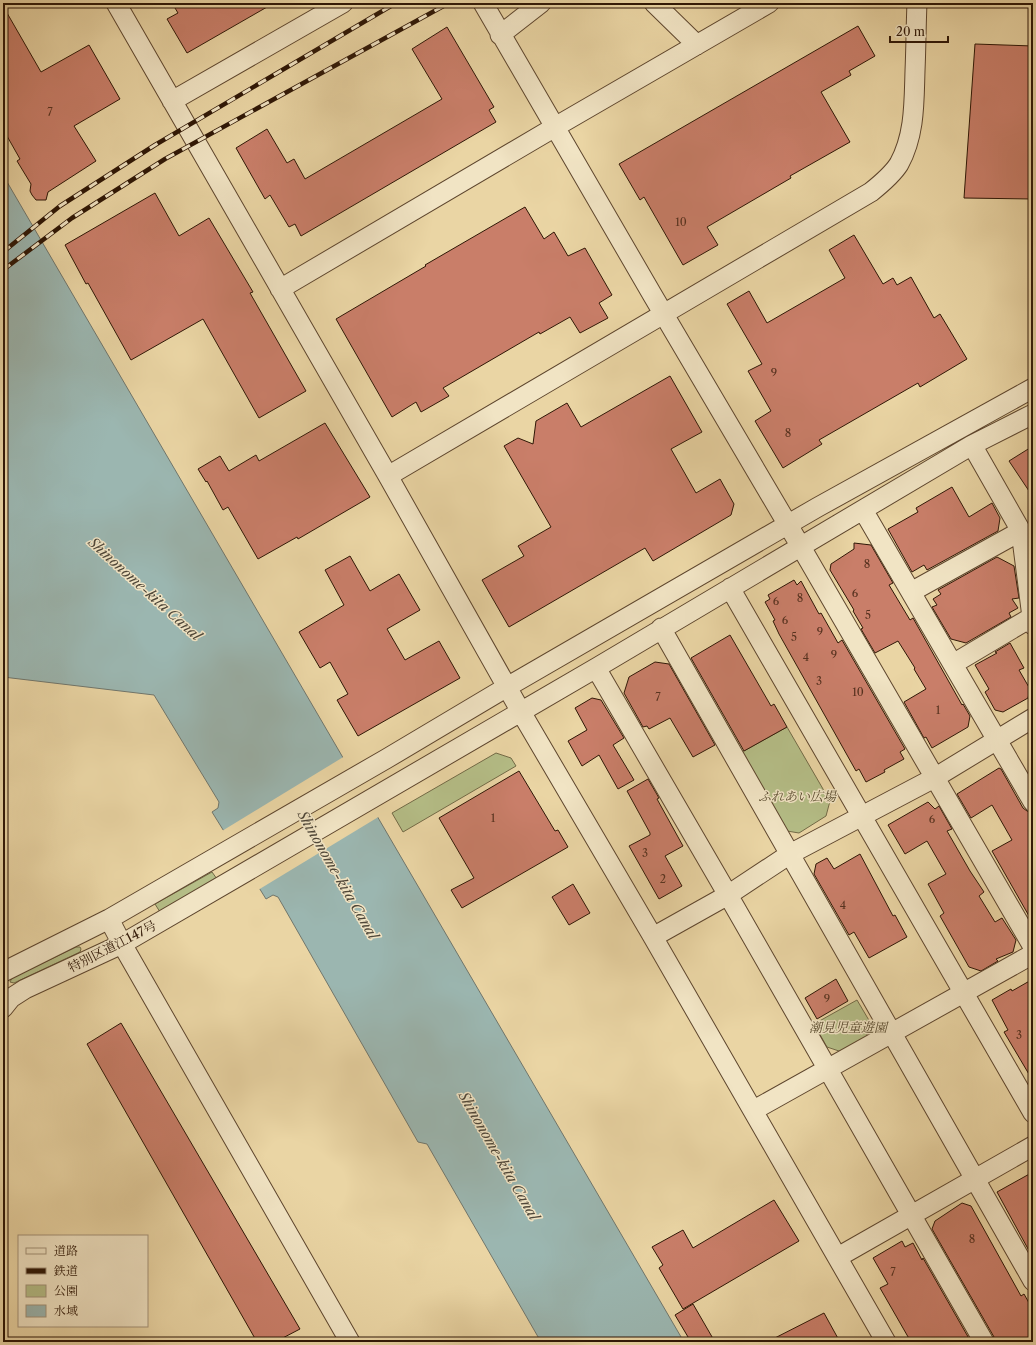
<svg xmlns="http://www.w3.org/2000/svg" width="1036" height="1345" viewBox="0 0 1036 1345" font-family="'Libre Caslon Text','Noto Serif JP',serif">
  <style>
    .green { fill: #b5be87; stroke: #726a46 }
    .water { fill: #9bb6b0; stroke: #70766c }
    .pier { fill: #ead5a4 }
    .building { fill: #c97e69; stroke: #2f1706 }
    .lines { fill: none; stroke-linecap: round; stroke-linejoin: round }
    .minor-casing { stroke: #5e462e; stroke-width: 21 }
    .minor { stroke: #f1e4c4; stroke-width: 19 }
    .rail-casing { stroke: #2f1706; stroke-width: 4.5 }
    .rail { stroke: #f1e4c4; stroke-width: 3; stroke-dasharray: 9; stroke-linecap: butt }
    .labels { text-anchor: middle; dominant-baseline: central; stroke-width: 3; stroke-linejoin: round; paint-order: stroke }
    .number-label { font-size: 11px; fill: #56311f }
    .park-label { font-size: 13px; font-style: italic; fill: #57492d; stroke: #f1e4c4 }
    .street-label { font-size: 13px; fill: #2f1706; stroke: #f1e4c4 }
    .water-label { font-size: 14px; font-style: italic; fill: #4f4739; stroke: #f1e4c4 }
  </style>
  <rect width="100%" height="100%" fill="#ead5a4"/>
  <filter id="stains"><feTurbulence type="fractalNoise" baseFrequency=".005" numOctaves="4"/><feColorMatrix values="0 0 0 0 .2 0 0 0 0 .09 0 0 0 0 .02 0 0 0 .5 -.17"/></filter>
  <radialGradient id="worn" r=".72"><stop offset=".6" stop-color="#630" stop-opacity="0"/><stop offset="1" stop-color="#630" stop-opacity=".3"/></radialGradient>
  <path class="green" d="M 787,727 L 830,801 L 826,816 L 799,833 L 787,831 L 742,752 Z
    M 496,753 L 511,758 L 516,766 L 403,832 L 392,813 Z
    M 212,872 L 217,879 L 160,912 L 155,904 Z
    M 76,947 L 80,947 L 81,949 L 80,952 L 14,983 L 10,982 L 12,978 Z
    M 857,1000 L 870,1022 L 866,1039 L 842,1052 L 827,1047 L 814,1024 Z"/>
  <path class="water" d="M 3,175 L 684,1342 L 541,1342 L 427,1144 L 418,1142 L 278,897 L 273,895 L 266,899 L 212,812 L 218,808 L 219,802 L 154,695 L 3,677 Z"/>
  <path class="pier" d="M 345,756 L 380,816 L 258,890 L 222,831 Z"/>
  <path class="building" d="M 172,3 L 274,3 L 187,53 L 167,19 L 178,13 Z
    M 3,6 L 41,72 L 89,45 L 120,99 L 74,126 L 96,161 L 48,192 L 46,200 L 36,200 L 32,195 L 30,191 L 31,184 L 17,161 L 20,159 L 3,129 Z
    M 858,26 L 875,56 L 849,71 L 851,75 L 821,92 L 850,142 L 790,176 L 791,178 L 707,227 L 718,245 L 683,265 L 644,197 L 640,200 L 619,164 Z
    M 447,27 L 494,107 L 489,110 L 496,122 L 301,236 L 295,224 L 289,227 L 270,195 L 265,199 L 236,148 L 267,129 L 287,163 L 294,159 L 305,179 L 442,99 L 412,49 Z
    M 975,44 L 1033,46 L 1033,199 L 964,198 Z
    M 155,193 L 179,236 L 209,218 L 253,292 L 250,293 L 306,391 L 259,418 L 203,319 L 131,360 L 88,283 L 86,284 L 65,245 Z
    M 525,207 L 544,239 L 554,232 L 568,256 L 585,248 L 612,295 L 599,303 L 608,318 L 580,333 L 570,317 L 540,334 L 539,332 L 443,388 L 449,396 L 421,412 L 416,402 L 392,417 L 336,319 L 426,266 L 425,265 Z
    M 854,235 L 883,284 L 893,278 L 897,285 L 911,277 L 934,318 L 940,314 L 967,359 L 920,387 L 918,383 L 819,440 L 822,444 L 783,468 L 755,421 L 771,411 L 748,371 L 762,364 L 727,304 L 749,291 L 767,323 L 845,278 L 829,250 Z
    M 670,376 L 702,432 L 671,449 L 696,493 L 720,479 L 734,504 L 731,515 L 653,561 L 645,548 L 509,627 L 482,580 L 524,556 L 518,546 L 551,527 L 504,446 L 518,438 L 533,444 L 536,421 L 567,403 L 581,427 Z
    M 325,423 L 370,497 L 298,539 L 297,537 L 258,559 L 228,507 L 223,510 L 207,481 L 206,482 L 198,469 L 220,456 L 229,471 L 256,455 L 259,461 Z
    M 1033,446 L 1033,497 L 1009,461 Z
    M 952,487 L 969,517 L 992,503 L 1000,518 L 998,531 L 927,570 L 924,565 L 912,572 L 888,529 L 918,512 L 916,508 Z
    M 854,543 L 871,545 L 893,583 L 889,585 L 910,620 L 913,618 L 962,705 L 963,704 L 970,716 L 968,727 L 932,748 L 926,737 L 924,738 L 904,702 L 926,689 L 914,669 L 915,668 L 898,641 L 875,653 L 861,629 L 863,628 L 853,611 L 854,610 L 830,570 L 831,564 L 854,549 Z
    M 350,556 L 370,591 L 399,574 L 420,610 L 387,629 L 405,660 L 439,641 L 460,678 L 358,736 L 337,700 L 348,694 L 330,662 L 320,668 L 299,632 L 344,605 L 325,570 Z
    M 997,557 L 1014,566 L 1019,598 L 1012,599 L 1018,608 L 1009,613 L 1011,617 L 966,643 L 951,639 L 932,607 L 937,605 L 933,599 L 941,594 L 938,590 Z
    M 794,580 L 797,585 L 801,581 L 819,614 L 821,613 L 838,643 L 842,640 L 905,749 L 900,752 L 904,759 L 884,770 L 885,772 L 866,782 L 859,769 L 856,771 L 833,730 L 779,634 L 773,621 L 775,620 L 765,602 L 770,599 L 768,595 Z
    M 730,635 L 771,706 L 774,704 L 787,727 L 744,751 L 691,658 Z
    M 1010,643 L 1024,668 L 1019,670 L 1030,689 L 1028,698 L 1003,712 L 995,710 L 985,692 L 989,689 L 975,665 L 997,653 L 995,652 Z
    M 655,662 L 669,664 L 715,745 L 693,757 L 670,718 L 649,729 L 647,726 L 643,727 L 624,693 L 629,677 Z
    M 592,698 L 601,700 L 624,738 L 613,745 L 634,780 L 618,789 L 599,755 L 582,766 L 568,741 L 587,730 L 575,708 Z
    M 999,768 L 1001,769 L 1023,808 L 1027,811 L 1033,813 L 1033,923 L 992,851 L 1012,840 L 992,805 L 971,818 L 957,794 Z
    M 519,771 L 555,831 L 558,830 L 568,847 L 462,908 L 451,890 L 474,878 L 439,818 Z
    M 648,779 L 659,798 L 657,799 L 683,846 L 665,856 L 682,886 L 659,899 L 629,846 L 650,835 L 650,833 L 627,791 Z
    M 928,802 L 935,809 L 939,806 L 952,829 L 947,831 L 970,871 L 984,892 L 979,896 L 995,922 L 1002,918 L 1016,940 L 1013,952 L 996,959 L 998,961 L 981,971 L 969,967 L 940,916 L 944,913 L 928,884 L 946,874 L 927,841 L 905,854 L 888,825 Z
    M 860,854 L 893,916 L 895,915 L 907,937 L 869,958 L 854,932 L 849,935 L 814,874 L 816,864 L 827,858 L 834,869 Z
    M 573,884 L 590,913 L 569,925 L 552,897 Z
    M 836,979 L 848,1001 L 817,1019 L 805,998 Z
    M 1033,979 L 1033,1081 L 1004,1032 L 1008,1030 L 992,1000 L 1011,989 L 1012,991 Z
    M 121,1023 L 300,1329 L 275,1342 L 257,1342 L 87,1044 Z
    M 1033,1172 L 1033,1258 L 997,1192 Z
    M 774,1200 L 799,1241 L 683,1309 L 659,1268 L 663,1265 L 652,1247 L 683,1230 L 693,1248 Z
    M 962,1203 L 971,1206 L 1021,1296 L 1024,1294 L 1033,1310 L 1033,1342 L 995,1342 L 994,1337 L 932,1229 L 935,1221 Z
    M 902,1241 L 905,1247 L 913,1243 L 922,1260 L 923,1258 L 971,1342 L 911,1342 L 880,1288 L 888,1284 L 873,1258 Z
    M 693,1304 L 715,1342 L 691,1342 L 675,1315 Z
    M 824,1313 L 840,1342 L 767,1342 Z"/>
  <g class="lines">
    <g class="minor-casing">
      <path id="minor" d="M 116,3 L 388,476 L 521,712 L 653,937 L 886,1342
        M 483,3 L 653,296 L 801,547 L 1033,947
        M 654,3 L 697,45
        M 500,35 L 541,3
        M 172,101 L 343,3
        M 280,289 L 555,127 L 769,3
        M 972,445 L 1021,531 L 1033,625
        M 388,476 L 871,192 C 881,184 892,175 899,164 C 915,135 914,102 915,71 C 916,48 916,26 917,3
        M 863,510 L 1033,802
        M 730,588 L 1033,1113
        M 911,592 L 1021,531
        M 661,628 L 1033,1281
        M 953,664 L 1032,617
        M 596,668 L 728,895 L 984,1342
        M 109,919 L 122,944 L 350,1342
        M 653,937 L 728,895 L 790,854 L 936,777 L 1033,718
        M 3,972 L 109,919 L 386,759 L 507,687 L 818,507 L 1033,388
        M 3,1008 L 11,998 L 25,989 L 122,944 L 596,668 L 972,445 L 1033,414
        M 754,1110 L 1033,954
        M 838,1257 L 1033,1146"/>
    </g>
    <use href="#minor" class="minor"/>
    <g class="rail-casing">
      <path id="rail" d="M 3,252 L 60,206 L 155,145 L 396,3
        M 3,270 L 72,218 L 165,159 L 449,3"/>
    </g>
    <use href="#rail" class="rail"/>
  </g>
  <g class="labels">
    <g class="number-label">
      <text x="50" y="112">7</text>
      <text x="681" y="222">10</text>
      <text x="774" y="373">9</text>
      <text x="788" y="433">8</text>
      <text x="867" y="564">8</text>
      <text x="855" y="593">6</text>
      <text x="800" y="598">8</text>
      <text x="776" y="601">6</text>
      <text x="868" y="615">5</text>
      <text x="785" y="620">6</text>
      <text x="820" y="632">9</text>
      <text x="794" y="637">5</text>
      <text x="834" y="655">9</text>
      <text x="806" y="657">4</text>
      <text x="819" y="681">3</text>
      <text x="858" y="692">10</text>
      <text x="658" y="697">7</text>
      <text x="938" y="710">1</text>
      <text x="493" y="818">1</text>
      <text x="932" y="819">6</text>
      <text x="645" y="853">3</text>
      <text x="663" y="879">2</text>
      <text x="843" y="905">4</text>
      <text x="827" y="999">9</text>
      <text x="1019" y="1035">3</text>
      <text x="972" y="1239">8</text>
      <text x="893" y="1272">7</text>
    </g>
    <g class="park-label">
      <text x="797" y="796">ふれあい広場</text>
      <text x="848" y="1027">潮見児童遊園</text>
    </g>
    <g class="street-label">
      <text transform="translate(112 946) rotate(-27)">特別区道江147号</text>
    </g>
    <g class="water-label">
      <text transform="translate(145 589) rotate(42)">Shinonome-kita Canal</text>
      <text transform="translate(338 875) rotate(60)">Shinonome-kita Canal</text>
      <text transform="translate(499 1156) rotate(60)">Shinonome-kita Canal</text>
    </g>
  </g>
  <rect width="1036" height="1345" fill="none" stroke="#ead5a4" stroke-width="16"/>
  <rect x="4" y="4" width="1028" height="1337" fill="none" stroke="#2f1706" stroke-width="2"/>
  <rect x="8" y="8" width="1020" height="1329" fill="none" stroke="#2f1706"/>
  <rect x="18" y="1235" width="130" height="92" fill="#f1e4c4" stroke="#a39278"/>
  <rect x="26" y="1248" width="20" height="6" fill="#f1e4c4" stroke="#a39278"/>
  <text x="54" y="1255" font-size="12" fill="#2f1706">道路</text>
  <rect x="26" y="1268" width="20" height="6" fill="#2f1706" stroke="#a39278"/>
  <text x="54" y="1275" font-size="12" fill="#2f1706">鉄道</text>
  <rect x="26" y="1285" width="20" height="12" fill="#b5be87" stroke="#a39278"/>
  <text x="54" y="1295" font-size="12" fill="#2f1706">公園</text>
  <rect x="26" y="1305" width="20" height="12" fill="#9bb6b0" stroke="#a39278"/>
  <text x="54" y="1315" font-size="12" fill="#2f1706">水域</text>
  <path d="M890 36v6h58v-6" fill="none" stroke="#2f1706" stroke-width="2"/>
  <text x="896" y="36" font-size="12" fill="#2f1706" stroke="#f1e4c4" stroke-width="3" paint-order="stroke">20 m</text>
  <rect width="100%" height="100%" filter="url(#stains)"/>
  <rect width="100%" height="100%" fill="url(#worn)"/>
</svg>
